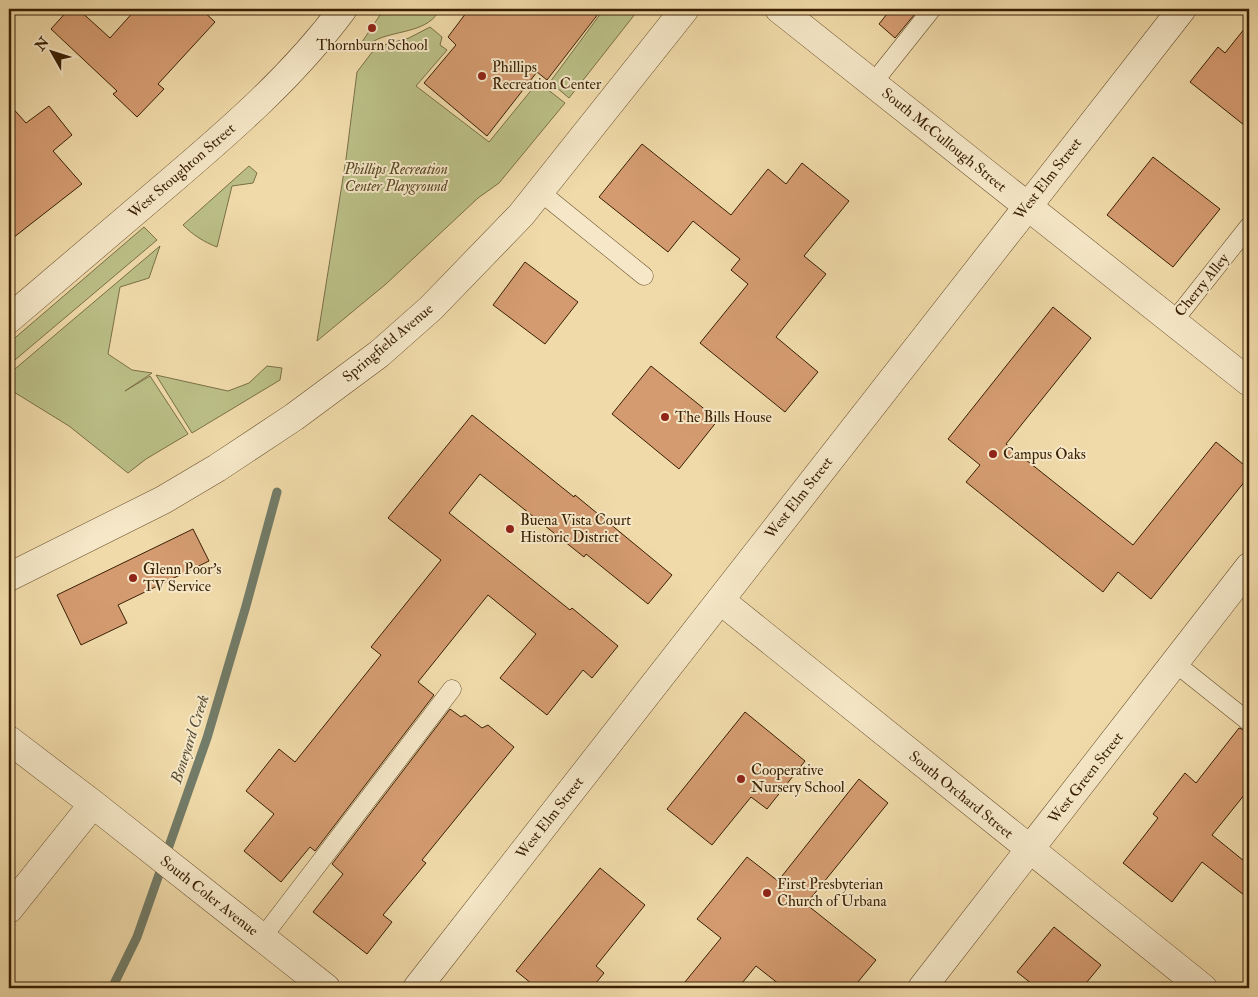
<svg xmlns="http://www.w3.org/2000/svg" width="1258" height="997" viewBox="0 0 1258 997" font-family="'IM FELL Double Pica',serif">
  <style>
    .green { fill: #bbbf87; stroke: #7a6f45 }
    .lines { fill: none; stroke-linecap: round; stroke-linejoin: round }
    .stream { stroke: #737c68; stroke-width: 9 }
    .building { fill: #d49b70; stroke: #391f03 }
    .service-casing { stroke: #674e2c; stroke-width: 19 }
    .minor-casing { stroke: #674e2c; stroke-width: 29 }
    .tertiary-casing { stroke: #674e2c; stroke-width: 29 }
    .service { stroke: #f5e7c7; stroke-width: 18 }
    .minor { stroke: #f5e7c7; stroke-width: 28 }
    .tertiary { stroke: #f5e7c7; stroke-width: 28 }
    .poi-dot { fill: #8f2418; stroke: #f5e7c7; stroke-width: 2 }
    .labels { text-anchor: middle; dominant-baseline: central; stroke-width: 4; stroke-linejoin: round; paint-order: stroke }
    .poi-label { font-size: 15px; fill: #391f03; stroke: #f5e7c7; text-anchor: start }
    .street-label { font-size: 15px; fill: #391f03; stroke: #f5e7c7 }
    .park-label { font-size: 15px; font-style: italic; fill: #5a4724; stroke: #f5e7c7 }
    .water-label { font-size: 16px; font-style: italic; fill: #564e36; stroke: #f5e7c7 }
  </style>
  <rect width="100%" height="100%" fill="#f0daa9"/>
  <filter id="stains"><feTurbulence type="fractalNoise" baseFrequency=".004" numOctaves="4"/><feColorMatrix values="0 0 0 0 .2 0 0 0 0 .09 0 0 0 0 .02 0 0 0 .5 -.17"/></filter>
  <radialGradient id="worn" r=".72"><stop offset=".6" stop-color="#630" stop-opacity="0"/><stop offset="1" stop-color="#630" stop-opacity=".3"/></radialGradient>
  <path class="green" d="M 384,9 L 440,9 C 429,32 399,30 378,39 C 373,41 369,44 364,46 L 362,42 Z
    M 604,9 L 639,9 L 569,98 L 550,82 Z
    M 430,27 L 442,37 L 440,45 L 447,50 L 416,86 L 489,142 L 538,82 L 565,103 L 499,183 L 478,198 L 386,284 L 317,341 L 346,159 L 357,72 L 376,47 L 409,38 Z
    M 249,166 L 257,173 L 253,183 L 232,186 L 217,247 C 204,242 193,235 183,225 Z
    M 144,227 L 157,240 L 9,365 L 9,343 Z
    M 160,246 L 149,278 L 120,287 L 108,354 L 132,370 L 152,373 L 125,391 L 150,376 L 188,434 L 146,459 L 128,473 L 69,426 L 9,389 L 9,374 Z
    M 267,366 L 282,368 L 280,380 L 192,433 L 156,375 L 228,391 L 249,383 Z"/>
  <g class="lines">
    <path class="stream" d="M 112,988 L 137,937 L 207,738 L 246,606 L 277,492"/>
  </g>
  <path class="building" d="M 69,9 L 78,9 L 110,38 L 136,9 L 201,9 L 215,22 L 158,84 L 164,89 L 137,117 L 113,94 L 117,91 L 51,29 Z
    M 469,9 L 602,9 L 547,80 L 537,72 L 487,136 L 424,83 L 456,45 L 448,37 Z
    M 891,9 L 919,9 L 895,38 L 879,24 Z
    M 1249,23 L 1249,129 L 1190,82 L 1218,47 L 1225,53 Z
    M 9,104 L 26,123 L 49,106 L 72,135 L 53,151 L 82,184 L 9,241 Z
    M 642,144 L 731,215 L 768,169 L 786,184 L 802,163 L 849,201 L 804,256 L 826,274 L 776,337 L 818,372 L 785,412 L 700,343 L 748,284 L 731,270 L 740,259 L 693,221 L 668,252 L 599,197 Z
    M 1153,157 L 1220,209 L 1173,267 L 1107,215 Z
    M 525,262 L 578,302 L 545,344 L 493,305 Z
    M 1053,307 L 1091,338 L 1006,444 L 1133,545 L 1216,442 L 1249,469 L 1249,476 L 1151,599 L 1118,572 L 1103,592 L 966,482 L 980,465 L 948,439 Z
    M 651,366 L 718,420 L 679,469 L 612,414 Z
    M 472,415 L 574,497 L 575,495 L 672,575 L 648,604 L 586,554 L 584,557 L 480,474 L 449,513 L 570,610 L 572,608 L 618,646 L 592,678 L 583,670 L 547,715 L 500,678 L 536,634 L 488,595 L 418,682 L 434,695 L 315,851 L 310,847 L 281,882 L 244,851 L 274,814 L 246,791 L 279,749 L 295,762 L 381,655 L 371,647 L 441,560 L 388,518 Z
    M 193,529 L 209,561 L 118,605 L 127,623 L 81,645 L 57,595 Z
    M 450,709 L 461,717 L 465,715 L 482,728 L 488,725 L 514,747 L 422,860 L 426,863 L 383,915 L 392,922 L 367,954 L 313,912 L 343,874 L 332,864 Z
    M 745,712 L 805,761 L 767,809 L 751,797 L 712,845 L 667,809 Z
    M 1239,728 L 1249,732 L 1249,789 L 1212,835 L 1249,865 L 1249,899 L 1202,862 L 1172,902 L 1123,863 L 1158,818 L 1153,814 L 1185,773 L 1196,783 Z
    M 859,779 L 888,803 L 806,904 L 876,960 L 853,988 L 784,988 L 756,966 L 738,988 L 680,988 L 721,938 L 697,919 L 747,857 L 778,881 Z
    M 600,868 L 645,905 L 596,966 L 604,973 L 592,988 L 537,988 L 516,971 Z
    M 1054,927 L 1101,965 L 1082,988 L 1037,988 L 1017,972 Z"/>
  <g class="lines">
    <g class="service-casing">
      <path id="service" d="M 873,83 L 932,9
        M 539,191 L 644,276
        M 1173,322 L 1249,226
        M 1175,663 L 1249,722
        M 262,938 L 452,689"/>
    </g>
    <g class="minor-casing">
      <path id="minor" d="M 779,9 L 1249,382
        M 9,319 C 63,273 117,227 171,181 C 233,128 294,75 343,9
        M 720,600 L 1203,988
        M 9,740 L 93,804 L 326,988
        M 9,909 L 93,804
        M 417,988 L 1182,9"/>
    </g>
    <g class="tertiary-casing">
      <path id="tertiary" d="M 9,577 L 163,500 L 217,468 L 294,417 L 379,354 L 431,308 L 521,215 L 685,9
        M 922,988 L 1249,567"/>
    </g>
    <use href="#service" class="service"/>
    <use href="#minor" class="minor"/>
    <use href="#tertiary" class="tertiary"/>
  </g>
  <g class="poi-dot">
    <circle cx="372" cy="28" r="5"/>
    <circle cx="482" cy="76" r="5"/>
    <circle cx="665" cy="417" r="5"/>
    <circle cx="993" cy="454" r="5"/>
    <circle cx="510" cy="529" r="5"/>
    <circle cx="133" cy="578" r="5"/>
    <circle cx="741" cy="779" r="5"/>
    <circle cx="767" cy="893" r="5"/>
  </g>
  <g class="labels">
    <g class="poi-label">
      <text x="372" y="45" text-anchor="middle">Thornburn School</text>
      <text x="492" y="67">Phillips<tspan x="492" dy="17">Recreation Center</tspan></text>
      <text x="675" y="417">The Bills House</text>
      <text x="1003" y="454">Campus Oaks</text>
      <text x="520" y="520">Buena Vista Court<tspan x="520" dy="17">Historic District</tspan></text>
      <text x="143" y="569">Glenn Poor's<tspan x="143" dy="17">TV Service</tspan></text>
      <text x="751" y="770">Cooperative<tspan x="751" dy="17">Nursery School</tspan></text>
      <text x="777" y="884">First Presbyterian<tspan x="777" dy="17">Church of Urbana</tspan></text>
    </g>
    <g class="street-label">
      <text transform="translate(944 140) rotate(39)">South McCullough Street</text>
      <text transform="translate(182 171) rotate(-41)">West Stoughton Street</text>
      <text transform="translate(1048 179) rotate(-52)">West Elm Street</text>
      <text transform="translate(1202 285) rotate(-51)">Cherry Alley</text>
      <text transform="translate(388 343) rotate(-40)">Springfield Avenue</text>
      <text transform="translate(799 498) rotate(-52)">West Elm Street</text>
      <text transform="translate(1086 778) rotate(-52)">West Green Street</text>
      <text transform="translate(961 795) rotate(39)">South Orchard Street</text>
      <text transform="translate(550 818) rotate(-52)">West Elm Street</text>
      <text transform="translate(209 896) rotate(38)">South Coler Avenue</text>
    </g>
    <g class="park-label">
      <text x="396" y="169">Phillips Recreation<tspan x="396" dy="17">Center Playground</tspan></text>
    </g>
    <g class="water-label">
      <text transform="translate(190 739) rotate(-72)">Boneyard Creek</text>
    </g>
  </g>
  <rect width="1258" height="997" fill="none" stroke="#f0daa9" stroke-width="30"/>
  <rect x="10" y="10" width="1238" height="977" fill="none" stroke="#391f03" stroke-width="2.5"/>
  <rect x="15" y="15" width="1228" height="967" fill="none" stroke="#391f03"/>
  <g transform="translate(52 52) rotate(309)" stroke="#f5e7c7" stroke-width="4" paint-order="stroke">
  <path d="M0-4L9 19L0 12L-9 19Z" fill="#391f03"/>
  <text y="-8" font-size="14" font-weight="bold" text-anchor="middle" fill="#391f03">N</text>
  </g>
  <rect width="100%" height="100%" filter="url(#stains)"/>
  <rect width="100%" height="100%" fill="url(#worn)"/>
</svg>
